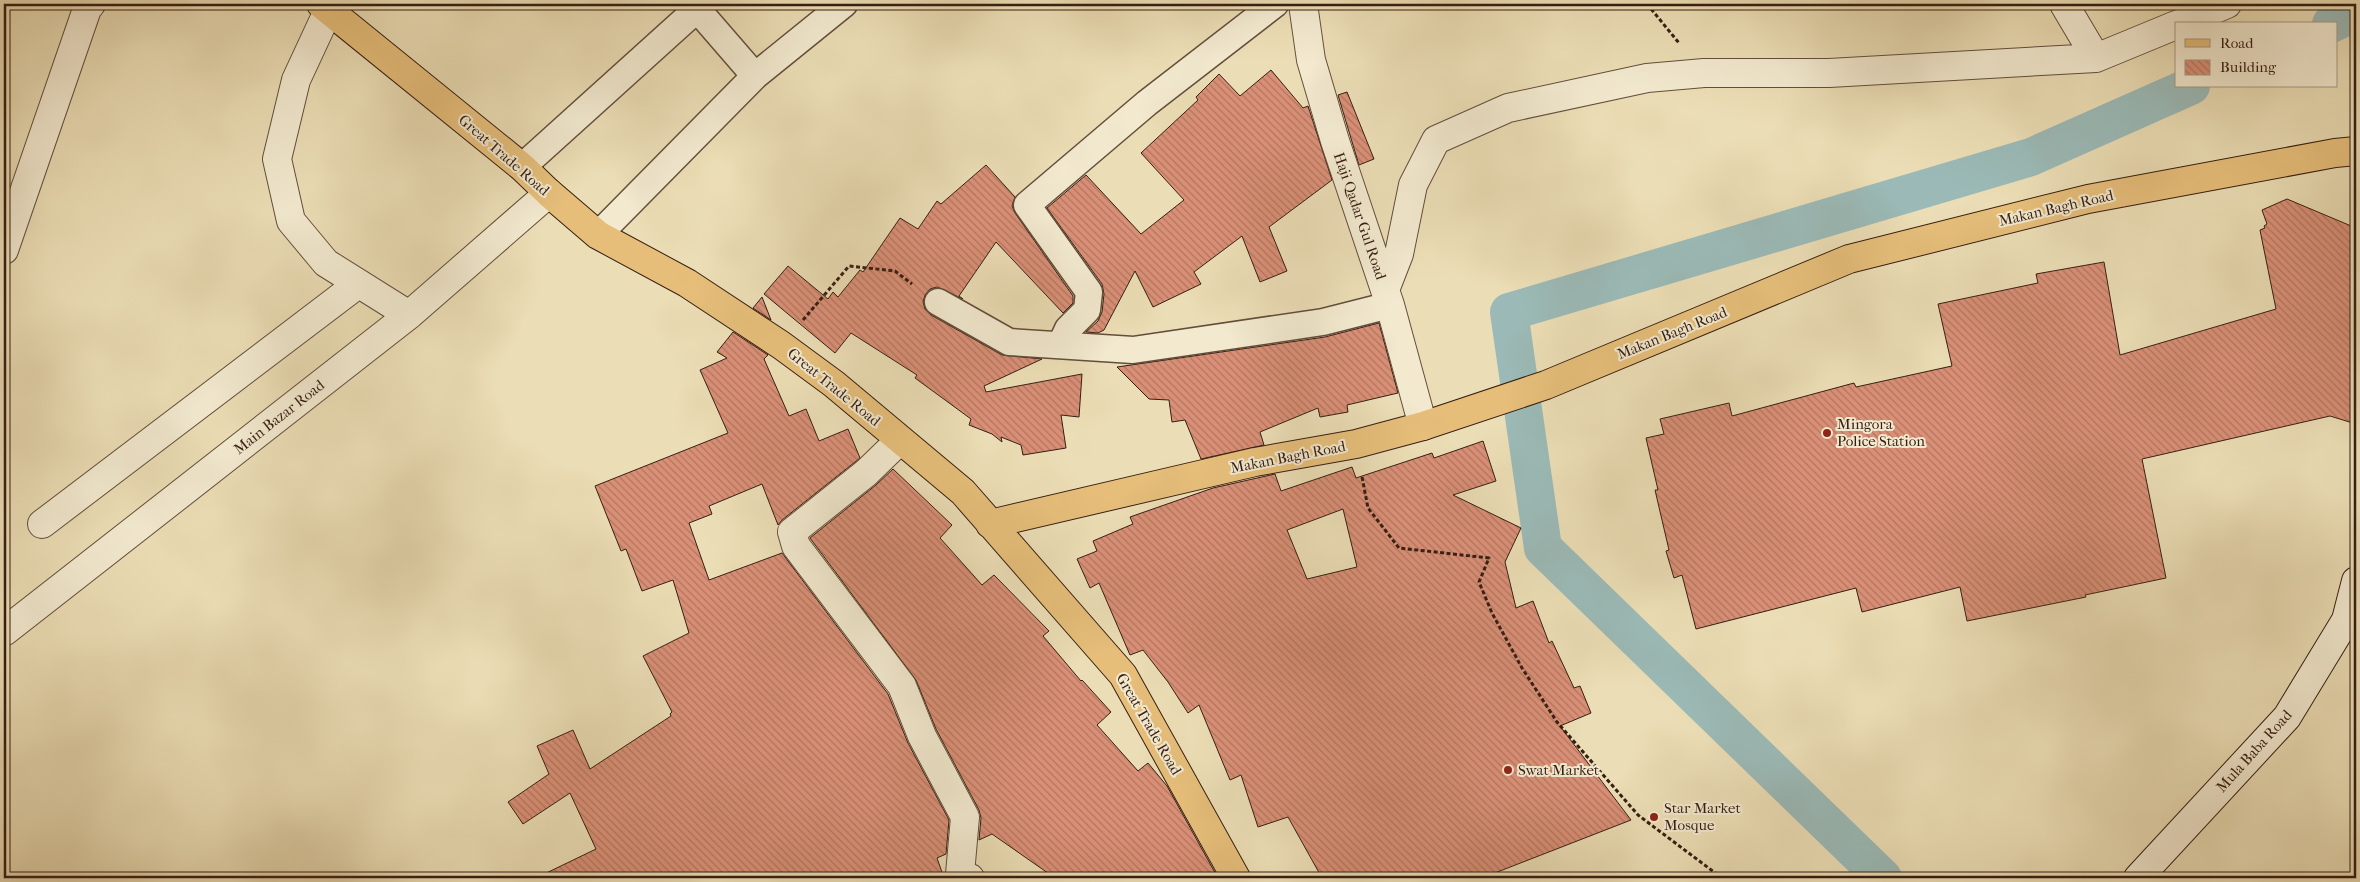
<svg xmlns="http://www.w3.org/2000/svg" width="2360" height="882" viewBox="0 0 2360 882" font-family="'IM FELL French Canon',serif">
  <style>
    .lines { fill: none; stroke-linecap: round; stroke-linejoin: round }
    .canal { stroke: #9bbab7; stroke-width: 38 }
    .building { fill: url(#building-back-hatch); stroke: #361e13; fill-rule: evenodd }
    .pedestrian-casing { stroke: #634e3c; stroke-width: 29 }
    .minor-casing { stroke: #634e3c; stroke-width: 30 }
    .secondary-casing { stroke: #361e13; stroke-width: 30 }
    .primary-casing { stroke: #361e13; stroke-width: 30 }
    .path { stroke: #361e13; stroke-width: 3; stroke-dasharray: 4 2.5; stroke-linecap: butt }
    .pedestrian { stroke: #f2e9cf; stroke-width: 26 }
    .minor { stroke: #f2e9cf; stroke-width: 28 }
    .secondary { stroke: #f2e9cf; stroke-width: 28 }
    .primary { stroke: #e6be7a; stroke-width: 28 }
    .poi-dot { fill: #8f2418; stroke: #f2e9cf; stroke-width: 2 }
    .labels { text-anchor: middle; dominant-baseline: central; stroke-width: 4; stroke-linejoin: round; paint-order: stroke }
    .street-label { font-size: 15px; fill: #361e13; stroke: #f2e9cf }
    .poi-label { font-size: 15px; fill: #361e13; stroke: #f2e9cf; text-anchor: start }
  </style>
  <defs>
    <pattern id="building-back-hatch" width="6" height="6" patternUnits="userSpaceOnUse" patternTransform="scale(1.25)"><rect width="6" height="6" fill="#da9077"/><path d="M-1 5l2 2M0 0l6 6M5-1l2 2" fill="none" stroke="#b27560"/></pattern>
  </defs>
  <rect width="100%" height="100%" fill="#ebddb5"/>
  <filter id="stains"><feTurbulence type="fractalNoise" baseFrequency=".004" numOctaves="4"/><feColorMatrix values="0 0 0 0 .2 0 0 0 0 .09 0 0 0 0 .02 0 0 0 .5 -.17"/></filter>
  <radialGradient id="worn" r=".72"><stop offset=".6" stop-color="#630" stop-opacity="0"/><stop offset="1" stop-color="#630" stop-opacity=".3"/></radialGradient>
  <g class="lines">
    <path class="canal" d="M 2331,24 L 2356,12
      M 1883,878 L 1543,548 L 1509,312 L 2031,157 L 2191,86"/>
  </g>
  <path class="building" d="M 1271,70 L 1303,108 L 1308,106 L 1332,180 L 1269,227 L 1287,271 L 1260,282 L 1242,236 L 1194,272 L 1201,284 L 1153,307 L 1135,271 L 1104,330 L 1098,333 L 1086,332 L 1098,321 L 1102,312 L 1104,294 L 1102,284 L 1047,208 L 1086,175 L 1141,234 L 1184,200 L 1141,153 L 1198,100 L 1196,97 L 1219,74 L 1240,96 Z
    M 1347,92 L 1374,159 L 1359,165 L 1338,95 Z
    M 986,165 L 1015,197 L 1012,206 L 1015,213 L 1073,296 L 1073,303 L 1063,313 L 996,242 L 959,296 L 963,299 L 937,287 L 930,289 L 925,295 L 923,302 L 925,309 L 931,315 L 1002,355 L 1042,359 L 984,386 L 986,392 L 1082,374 L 1079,417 L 1061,415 L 1066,448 L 1023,455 L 1021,445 L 1001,437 L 1002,442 L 992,434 L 969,425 L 971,419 L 915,378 L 917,375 L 851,333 L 835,353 L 764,294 L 788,266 L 828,299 L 833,292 L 838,297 L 860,270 L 863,272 L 900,218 L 918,229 L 937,201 L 941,204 Z
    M 2287,199 L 2356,228 L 2356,424 L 2330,416 L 2142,459 L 2166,578 L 2085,595 L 2086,597 L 1967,621 L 1960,587 L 1862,612 L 1856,588 L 1696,629 L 1682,575 L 1674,578 L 1666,551 L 1669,550 L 1655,490 L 1658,490 L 1646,438 L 1664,434 L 1660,419 L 1729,403 L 1732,416 L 1854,383 L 1856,387 L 1952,366 L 1938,304 L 2038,283 L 2036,274 L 2104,262 L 2120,355 L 2276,309 L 2260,230 L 2265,228 L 2264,226 L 2267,224 L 2262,210 Z
    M 762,297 L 771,320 L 753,308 Z
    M 1379,323 L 1398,393 L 1347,405 L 1348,412 L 1320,417 L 1318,408 L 1260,432 L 1264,445 L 1201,459 L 1185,420 L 1172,422 L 1169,400 L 1149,399 L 1117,367 L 1325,337 Z
    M 733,332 L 768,355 L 764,359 L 789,416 L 806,409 L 819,441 L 848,429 L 860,458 L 782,520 L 778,525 L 762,484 L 709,506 L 712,514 L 689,523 L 709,580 L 782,553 L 888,694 L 908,743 L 949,820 L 946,854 L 937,858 L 944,878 L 536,878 L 596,849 L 570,793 L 523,824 L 508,802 L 549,774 L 537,746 L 573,730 L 590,769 L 671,716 L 670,714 L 672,712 L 643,656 L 689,633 L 673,580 L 642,591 L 626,549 L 621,551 L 595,486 L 728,433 L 700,370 L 727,358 L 717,352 Z
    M 1483,441 L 1496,481 L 1453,495 L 1521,528 L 1505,562 L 1516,608 L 1533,601 L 1549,643 L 1552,641 L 1574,688 L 1580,686 L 1591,713 L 1560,726 L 1631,820 L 1482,878 L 1322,878 L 1288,817 L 1258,827 L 1241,775 L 1230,780 L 1199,705 L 1188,713 L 1168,682 L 1143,650 L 1130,655 L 1099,583 L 1090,588 L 1077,559 L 1097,551 L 1093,541 L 1133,524 L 1130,517 L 1213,488 L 1275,474 L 1281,491 L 1352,467 L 1356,478 L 1432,453 L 1434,458 ZM 1343,509 L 1357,567 L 1307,579 L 1287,530 Z
    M 893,469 L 952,525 L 940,538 L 982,585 L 994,575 L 1049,631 L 1043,636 L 1081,681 L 1082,680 L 1111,712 L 1097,725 L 1138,771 L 1148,763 L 1167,786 L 1218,878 L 1055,878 L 992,834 L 979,840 L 981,818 L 979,810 L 936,729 L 916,680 L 810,538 L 876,485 Z"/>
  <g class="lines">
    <g class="pedestrian-casing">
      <path id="pedestrian" d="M 522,167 L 697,9 L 755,76
        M 598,235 L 755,76 L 844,4
        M 938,302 L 1009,342 L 1133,350 L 1323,322 L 1390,305
        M 1061,344 L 1068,329 L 1087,310 L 1089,292 L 1027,205 L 1147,103 L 1275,4"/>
    </g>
    <g class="minor-casing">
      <path id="minor" d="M 1303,4 L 1311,60 L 1335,141 L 1390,305 L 1423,426
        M 2064,4 L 2096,58
        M 329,9 L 296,80 L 277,159 L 291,221 L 326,263 L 409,315
        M 2179,24 L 2227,4
        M 4,250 L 87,9 L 91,4
        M 1385,290 L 1399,254 L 1413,185 L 1436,140 L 1508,108 L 1647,78 L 1704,73 L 1829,73 L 2096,58 L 2176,25
        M 900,440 L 866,473 L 792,532 L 796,546 L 902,686 L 922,736 L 965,817 L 960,874 L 970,878
        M 42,524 L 358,284
        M 4,632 L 409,315 L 549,193"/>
    </g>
    <g class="secondary-casing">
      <path id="secondary" d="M 2138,878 L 2287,717 L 2346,620 L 2356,581"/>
    </g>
    <g class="primary-casing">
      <path id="primary" d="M 321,4 L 522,167 L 549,193 L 598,235 L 687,283 L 781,345 L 834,384 L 963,492 L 1123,675 L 1236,878
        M 990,524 L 1255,462 L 1356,444 L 1423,426 L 1546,385 L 1849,259 L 2088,199 L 2335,153 L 2356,151"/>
    </g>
    <path class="path" d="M 1647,4 L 1679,43
      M 803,320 L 849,266 L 895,271 L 912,284
      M 1362,477 L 1368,508 L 1399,548 L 1489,558 L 1479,582 L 1492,613 L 1522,668 L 1557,722 L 1638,815 L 1722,878"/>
    <use href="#pedestrian" class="pedestrian"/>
    <use href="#minor" class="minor"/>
    <use href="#secondary" class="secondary"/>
    <use href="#primary" class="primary"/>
  </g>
  <g class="poi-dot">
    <circle cx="1827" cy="433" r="5"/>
    <circle cx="1508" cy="770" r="5"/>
    <circle cx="1654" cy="817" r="5"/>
  </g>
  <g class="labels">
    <g class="street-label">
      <text transform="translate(504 155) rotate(41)">Great Trade Road</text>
      <text transform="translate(2056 208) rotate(-13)">Makan Bagh Road</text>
      <text transform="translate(1360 216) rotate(71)">Haji Qadar Gul Road</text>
      <text transform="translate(1672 333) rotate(-22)">Makan Bagh Road</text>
      <text transform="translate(834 387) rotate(39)">Great Trade Road</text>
      <text transform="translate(279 417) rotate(-38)">Main Bazar Road</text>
      <text transform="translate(1288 457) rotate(-11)">Makan Bagh Road</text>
      <text transform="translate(1149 724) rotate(60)">Great Trade Road</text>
      <text transform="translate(2254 751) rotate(-48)">Mula Baba Road</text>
    </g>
    <g class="poi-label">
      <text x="1837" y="424">Mingora<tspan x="1837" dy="17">Police Station</tspan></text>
      <text x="1518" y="770">Swat Market</text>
      <text x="1664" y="808">Star Market<tspan x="1664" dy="17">Mosque</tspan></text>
    </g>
  </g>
  <rect width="2360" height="882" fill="none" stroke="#ebddb5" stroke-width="20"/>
  <rect x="5" y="5" width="2350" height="872" fill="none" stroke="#361e13" stroke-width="2.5"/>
  <rect x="10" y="10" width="2340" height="862" fill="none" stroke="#361e13"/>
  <rect x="2175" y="22" width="162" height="65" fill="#f2e9cf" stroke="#a79884"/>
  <rect x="2185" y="39" width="25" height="8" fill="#e6be7a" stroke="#a79884"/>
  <text x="2220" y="48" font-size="15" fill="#361e13">Road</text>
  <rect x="2185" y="60" width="25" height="15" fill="url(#building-back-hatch)" stroke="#a79884"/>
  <text x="2220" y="72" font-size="15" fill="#361e13">Building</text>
  <rect width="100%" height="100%" filter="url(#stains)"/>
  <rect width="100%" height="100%" fill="url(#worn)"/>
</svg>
